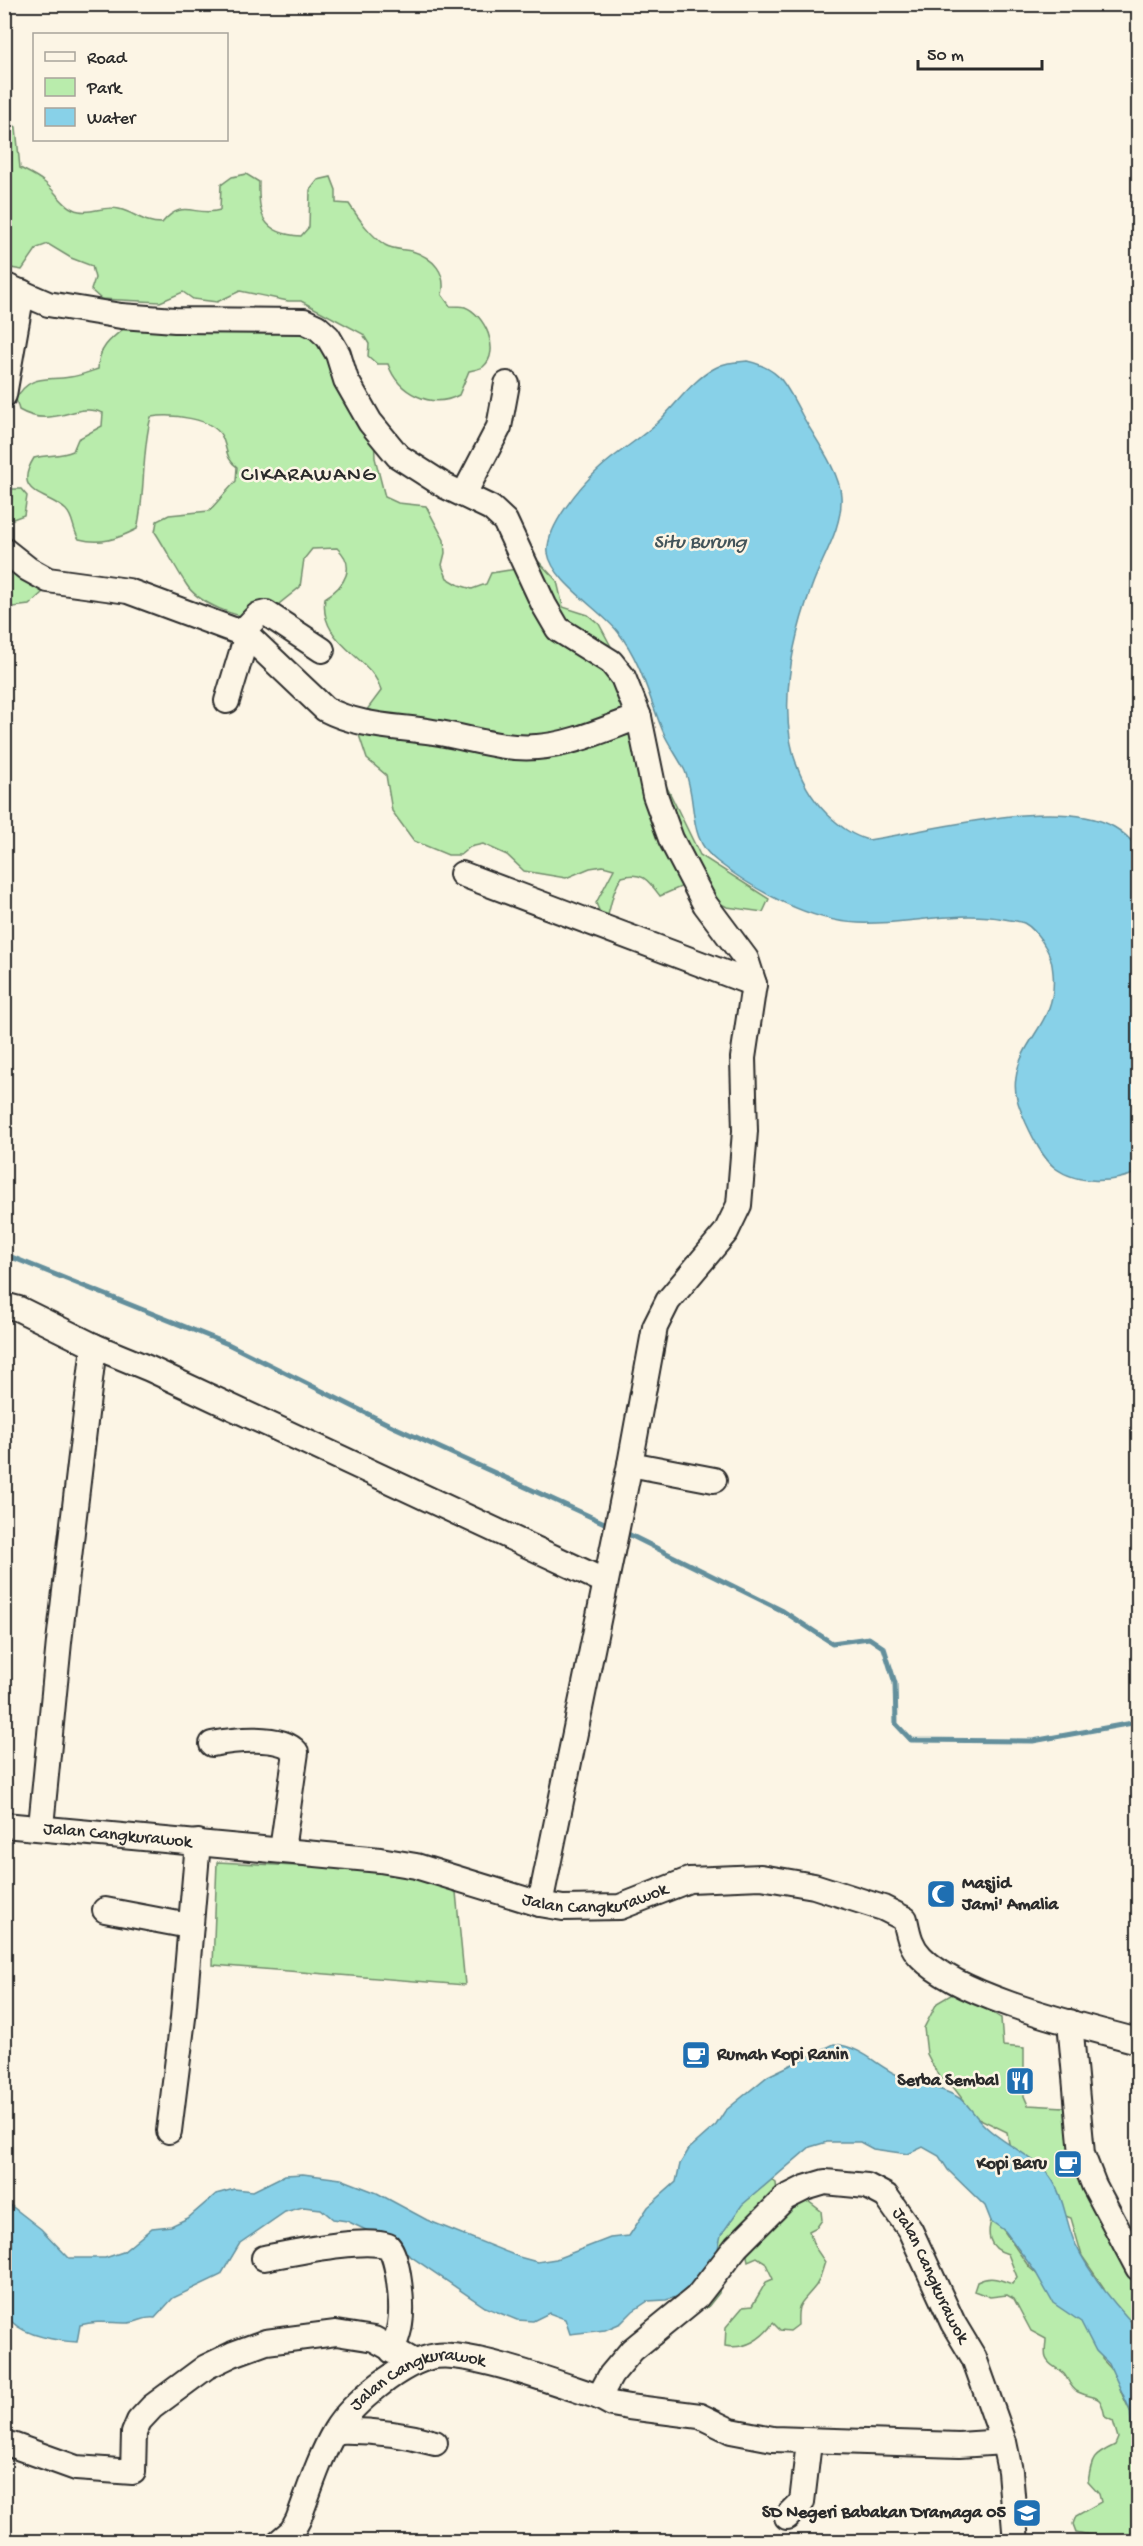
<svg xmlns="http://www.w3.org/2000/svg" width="1143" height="2546" viewBox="0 0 1143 2546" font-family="'Gochi Hand',sans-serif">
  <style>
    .green { fill: #b9ecac; stroke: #728c6c; stroke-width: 1.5 }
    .water { fill: #88d1e8; stroke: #638f9c; stroke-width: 1.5 }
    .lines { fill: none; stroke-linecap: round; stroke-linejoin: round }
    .stream { stroke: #638f9c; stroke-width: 5 }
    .minor-casing { stroke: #2b2b2b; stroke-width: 28 }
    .minor { stroke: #fcf5e5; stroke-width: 24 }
    .labels { text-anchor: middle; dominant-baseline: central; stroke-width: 5; stroke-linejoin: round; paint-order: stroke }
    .street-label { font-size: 18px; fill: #2b2b2b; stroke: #fcf5e5 }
    .poi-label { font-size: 18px; font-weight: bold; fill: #2b2b2b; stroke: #fcf5e5; text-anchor: end }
    .water-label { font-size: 20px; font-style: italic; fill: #42545a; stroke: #fcf5e5 }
    .quarter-label { font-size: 21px; letter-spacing: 1.5px; fill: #2b2b2b; stroke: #fcf5e5 }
  </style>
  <rect width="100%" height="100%" fill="#fcf5e5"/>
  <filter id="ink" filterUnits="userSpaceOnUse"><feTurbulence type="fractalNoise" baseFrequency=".0167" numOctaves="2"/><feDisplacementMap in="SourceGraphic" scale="12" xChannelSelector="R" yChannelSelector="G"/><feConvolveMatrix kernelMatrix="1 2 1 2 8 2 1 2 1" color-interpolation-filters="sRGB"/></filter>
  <g filter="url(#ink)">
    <path class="green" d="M 5,120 L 16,127 L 20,168 C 28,172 37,176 44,182 C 56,191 63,208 79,211 C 94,214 103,205 119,209 C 136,213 142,223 162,223 C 183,197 195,218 220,210 L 221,185 L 232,177 L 246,174 L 259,182 C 258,215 262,234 301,236 L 309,227 L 310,190 L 318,180 L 331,177 L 336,190 L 336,203 L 349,204 C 359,219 370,235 385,245 C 393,250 404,249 412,251 C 434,258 447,273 442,295 L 450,306 C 454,306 461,306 465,307 C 484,314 502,351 483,367 C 480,369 473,370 469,371 L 459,395 C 431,410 398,393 388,364 L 377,364 L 368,356 L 369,344 L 363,334 L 301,301 L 288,301 L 240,291 L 217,302 L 193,299 L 183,292 L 160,302 L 101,299 L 91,290 L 95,278 L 92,266 L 71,258 L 48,244 L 37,248 L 22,270 L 11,268 L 4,261 Z
      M 133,321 L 310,331 L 374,431 L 375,458 L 385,497 L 398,503 L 426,506 L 444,540 L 445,553 L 442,565 L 447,578 L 459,585 L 472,589 L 486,584 L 491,573 L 516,569 L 526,560 L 539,562 L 557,581 L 563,607 L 588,615 L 599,624 L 613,650 L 608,676 L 618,697 L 643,709 L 660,773 L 700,855 L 769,899 L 763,912 L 727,907 L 685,885 L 660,896 C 648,880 642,871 622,877 C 612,890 611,908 605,925 L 596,903 L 614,869 L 603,866 L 590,868 L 566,878 L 524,871 L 507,855 L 483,844 L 470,847 L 460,855 L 448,855 L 414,841 L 392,811 L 386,775 L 367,759 L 359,735 L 366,711 L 381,691 C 373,656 318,645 325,598 C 345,586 357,566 337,548 L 312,549 L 304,559 L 300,587 L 260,619 C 238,618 198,604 186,584 C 175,567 166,549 155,532 L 157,521 L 169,515 L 209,511 L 236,481 L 237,467 C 226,459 228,452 223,439 C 215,417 170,414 151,417 C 141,453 146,492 137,529 C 117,539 101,545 79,539 C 72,529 74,518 66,510 C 48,493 11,495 34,458 C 48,454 60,457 73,451 L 78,439 L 102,426 L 103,413 C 76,401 53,430 19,410 L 16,399 C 29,374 45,381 70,377 C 79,376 89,372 98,369 C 98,345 115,336 133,321 Z
      M 5,489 L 21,489 L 27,496 L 24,515 L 5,522 Z
      M 4,551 L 44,591 L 29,605 L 5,608 Z
      M 217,1862 L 395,1871 L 455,1882 L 465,1985 L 213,1965 Z
      M 954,1993 L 975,2001 L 1001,2018 L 1003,2046 L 1024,2048 L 1024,2096 L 1028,2105 L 1064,2107 L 1079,2133 L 1069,2150 L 1138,2281 L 1138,2340 L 1106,2305 L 1104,2288 L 1082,2256 L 1071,2218 L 1055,2212 L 1011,2155 L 1007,2132 L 976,2117 L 954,2088 L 939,2077 L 927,2054 L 924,2028 L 937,2003 Z
      M 769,2178 L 776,2183 L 777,2191 L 800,2195 L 821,2211 L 822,2220 L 817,2227 L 809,2231 L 814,2246 L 825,2262 C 822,2270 820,2282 814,2288 C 800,2305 797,2302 798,2325 L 790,2331 L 780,2330 L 773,2323 C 762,2339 745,2350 725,2346 L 726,2327 L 743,2307 L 752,2306 L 766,2282 L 773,2279 L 765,2262 L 757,2257 L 748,2261 L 743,2236 L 721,2276 L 719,2293 L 707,2308 L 689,2312 L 678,2299 L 678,2289 L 704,2240 Z
      M 993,2215 L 1029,2267 L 1083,2315 L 1102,2349 L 1102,2359 L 1117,2375 L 1121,2392 L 1138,2428 L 1138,2537 L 1136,2541 C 1112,2541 1099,2537 1076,2532 L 1073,2524 L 1076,2516 L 1101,2502 L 1099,2494 L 1088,2482 C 1092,2458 1092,2456 1115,2445 L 1118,2438 L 1113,2421 L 1105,2417 C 1100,2391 1097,2401 1078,2392 C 1070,2388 1069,2380 1064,2374 C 1058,2368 1049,2366 1046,2358 C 1044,2353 1046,2345 1046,2339 L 1031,2331 L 1014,2299 L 1007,2295 L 990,2297 L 974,2291 L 977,2282 C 990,2275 999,2279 1012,2284 L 1017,2277 L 1008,2254 C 987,2248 986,2233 993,2215 Z"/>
    <path class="water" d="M 747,361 C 782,369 786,386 802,415 C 814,437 840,472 841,496 C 843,527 822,558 812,586 C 786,657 768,755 827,814 C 841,827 851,835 868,840 C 930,831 1059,795 1114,827 C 1123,832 1131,840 1138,848 L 1138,1172 C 1114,1183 1078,1185 1055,1168 C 1042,1157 1033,1138 1026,1123 C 1020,1109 1013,1094 1016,1078 C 1021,1037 1058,1023 1053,973 C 1052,963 1051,957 1046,948 C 1041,939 1034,928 1024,923 C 1019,921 1010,920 1004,919 C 955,910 907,925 858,923 C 809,921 756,891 718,862 C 686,839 698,802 685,771 C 679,759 671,748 665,736 C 649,700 643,664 618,632 C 601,610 552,581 548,553 C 545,528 581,485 599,469 C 617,452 639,440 657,423 C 675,406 692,380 715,368 C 725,362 736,362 747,361 Z
      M 834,2044 C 866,2048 875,2066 902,2077 C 919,2084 938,2087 954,2095 C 967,2101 973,2114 983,2124 C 1004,2146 1037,2156 1053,2181 C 1064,2198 1066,2222 1074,2241 C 1089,2274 1113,2303 1138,2329 L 1138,2471 L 1134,2460 L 1130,2410 L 1109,2364 L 1096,2351 L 1081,2322 L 1053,2303 L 1036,2273 L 1005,2231 L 991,2221 L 985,2206 L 948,2170 L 939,2156 L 923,2147 L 908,2154 L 873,2149 L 860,2142 L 827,2142 L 810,2147 L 742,2205 L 721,2235 L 717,2253 L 683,2295 L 666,2300 L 648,2301 L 633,2311 L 621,2323 L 605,2330 L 570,2334 L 565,2319 L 549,2313 L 533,2321 L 517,2320 L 485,2307 L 385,2239 L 347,2221 L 333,2219 L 321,2209 L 303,2207 L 285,2212 L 240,2243 L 221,2275 L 173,2298 L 155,2318 C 144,2316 138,2323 127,2323 C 110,2323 97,2320 80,2325 L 77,2342 C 58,2341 26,2336 12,2322 C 9,2319 7,2313 5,2309 L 4,2196 L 9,2204 L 41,2229 L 69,2258 L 105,2258 L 123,2252 L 152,2228 L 171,2226 L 188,2218 L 216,2194 L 234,2189 L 253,2191 L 285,2175 L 303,2174 L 341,2179 L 377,2193 L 427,2220 L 519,2257 L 537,2262 L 556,2259 L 610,2238 L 629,2236 L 648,2207 L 676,2182 L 680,2164 L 689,2149 L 716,2125 L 725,2111 L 768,2076 Z"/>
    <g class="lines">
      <path class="stream" d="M 4,1254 L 228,1344 L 394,1427 L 611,1526
        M 622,1531 L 783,1611 L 832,1643 L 869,1638 L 884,1648 L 895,1683 L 896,1724 L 911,1740 L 1033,1741 L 1138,1722"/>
      <g class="minor-casing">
        <g id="minor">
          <path d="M 4,285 L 48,304 L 121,316 L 175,320 L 304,321 L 317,327 L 328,337 L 338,354 L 346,380 L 370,422 L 398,456 L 445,486 L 491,508 L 505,521 L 544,605 L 558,629 L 611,662 L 623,677 L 639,717 L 655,795 L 671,839 L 705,904 L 746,959 L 754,984 L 743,1058 L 745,1131 L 739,1205 L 726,1232 L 668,1301 L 655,1327 L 630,1464 L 540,1904"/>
          <path d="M 4,395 L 22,292"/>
          <path d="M 464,494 L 499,427 L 507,384"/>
          <path d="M 4,550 L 28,569 L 48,580 L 128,591 L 247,635 L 325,709 C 360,727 395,726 433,732 C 468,737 501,750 537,747 C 571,745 607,728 639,717"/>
          <path d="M 241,633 L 258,615 L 266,613 L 322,650"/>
          <path d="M 227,701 L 247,635"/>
          <path d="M 462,874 L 754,984"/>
          <path d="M 4,1305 L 19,1309 L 94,1346 L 150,1369 L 604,1581"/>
          <path d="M 630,1464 L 714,1480"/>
          <path d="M 212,1744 C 232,1740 281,1734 296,1752 L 282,1850"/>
          <path id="s1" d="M 4,1825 L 380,1860 L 416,1866 L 540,1904 L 563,1908 L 620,1907 L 689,1880 L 761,1877 L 814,1886 L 883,1908 L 905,1919 C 908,1933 910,1946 921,1957 C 960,1998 1082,2026 1138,2041"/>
          <path d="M 41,1826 L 59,1642 L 94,1346"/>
          <path d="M 105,1910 L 189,1926"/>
          <path d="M 1070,2022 L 1082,2154 L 1094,2185 L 1138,2268"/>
          <path d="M 169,2131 L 183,2018 L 198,1842"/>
          <path d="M 264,2258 C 294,2253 361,2237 388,2246 C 399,2258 403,2307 400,2324 C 399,2333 395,2342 392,2351"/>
          <path d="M 599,2397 L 612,2404 L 629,2407 L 700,2416 L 731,2431 L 773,2439 L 959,2445 L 1004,2442"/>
          <path d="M 336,2431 C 370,2430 402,2434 435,2443"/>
          <path d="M 4,2445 L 12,2445 L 76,2468 L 133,2472 L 134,2433 L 139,2421 L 152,2407 L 206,2367 L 233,2354 L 266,2342 L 336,2333 L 374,2339 L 415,2362"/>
          <path d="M 787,2517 L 802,2502 L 809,2442"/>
          <path id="s2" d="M 279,2542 L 292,2531 L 298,2520 C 309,2491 319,2458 335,2431 C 352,2403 403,2361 436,2356 C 471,2351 562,2385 599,2397 L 611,2375 L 632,2350 L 697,2297 L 736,2247 L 785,2198 L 805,2188 L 825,2182 L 867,2186 L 886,2196 L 910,2230 L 953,2323 L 974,2358 L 1004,2442 L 1010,2471 L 1016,2542"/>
        </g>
      </g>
      <use href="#minor" class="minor"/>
    </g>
  </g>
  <defs>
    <g id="mosque-square" transform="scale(1.5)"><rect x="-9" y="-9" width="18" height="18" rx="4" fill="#1f6fb2" stroke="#fcf5e5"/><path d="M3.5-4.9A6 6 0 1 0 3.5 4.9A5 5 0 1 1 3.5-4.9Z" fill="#fff"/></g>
    <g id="cafe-square" transform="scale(1.5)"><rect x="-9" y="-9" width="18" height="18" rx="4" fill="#1f6fb2" stroke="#fcf5e5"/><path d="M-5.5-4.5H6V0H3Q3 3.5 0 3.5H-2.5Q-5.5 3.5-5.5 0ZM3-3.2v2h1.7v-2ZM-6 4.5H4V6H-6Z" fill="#fff"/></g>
    <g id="restaurant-square" transform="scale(1.5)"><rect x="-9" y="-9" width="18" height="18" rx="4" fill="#1f6fb2" stroke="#fcf5e5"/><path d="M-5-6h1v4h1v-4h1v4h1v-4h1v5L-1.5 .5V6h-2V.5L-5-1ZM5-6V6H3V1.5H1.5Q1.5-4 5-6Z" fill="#fff"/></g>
    <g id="school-square" transform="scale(1.5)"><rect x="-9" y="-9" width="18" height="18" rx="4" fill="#1f6fb2" stroke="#fcf5e5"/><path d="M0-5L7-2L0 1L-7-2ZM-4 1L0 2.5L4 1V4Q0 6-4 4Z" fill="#fff"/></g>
  </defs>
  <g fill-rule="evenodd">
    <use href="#mosque-square" x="941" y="1894"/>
    <use href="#cafe-square" x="696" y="2055"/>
    <use href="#restaurant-square" x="1020" y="2081"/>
    <use href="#cafe-square" x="1068" y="2164"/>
    <use href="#school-square" x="1027" y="2513"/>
  </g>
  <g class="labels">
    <g class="street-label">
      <text stroke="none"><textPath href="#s1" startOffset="114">Jalan Cangkurawok</textPath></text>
      <text stroke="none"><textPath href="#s1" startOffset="600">Jalan Cangkurawok</textPath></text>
      <text stroke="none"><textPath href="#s2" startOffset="896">Jalan Cangkurawok</textPath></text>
      <text stroke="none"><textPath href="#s2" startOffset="230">Jalan Cangkurawok</textPath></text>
    </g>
    <g class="poi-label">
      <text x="962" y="1884" text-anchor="start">Masjid<tspan x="962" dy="21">Jami' Amalia</tspan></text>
      <text x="717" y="2055" text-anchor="start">Rumah Kopi Ranin</text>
      <text x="999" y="2081">Serba Sembal</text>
      <text x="1047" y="2164">Kopi Baru</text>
      <text x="1006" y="2513">SD Negeri Babakan Dramaga 05</text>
    </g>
    <g class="water-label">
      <text x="700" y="543">Situ Burung</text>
    </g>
    <g class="quarter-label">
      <text x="309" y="476">CIKARAWANG</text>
    </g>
  </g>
  <rect width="1143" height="2546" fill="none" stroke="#fcf5e5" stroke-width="24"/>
  <rect x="12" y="12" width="1119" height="2522" fill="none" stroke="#2b2b2b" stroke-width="2" filter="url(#ink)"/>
  <rect x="33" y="33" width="195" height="108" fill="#fcf5e5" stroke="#a8a49b" stroke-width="1.5"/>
  <rect x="45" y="52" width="30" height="9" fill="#fcf5e5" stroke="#a8a49b" stroke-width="1.5"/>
  <text x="87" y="63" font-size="18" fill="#2b2b2b">Road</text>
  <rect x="45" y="78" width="30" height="18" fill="#b9ecac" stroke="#a8a49b" stroke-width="1.5"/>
  <text x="87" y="93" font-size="18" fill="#2b2b2b">Park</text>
  <rect x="45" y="108" width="30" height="18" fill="#88d1e8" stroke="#a8a49b" stroke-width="1.5"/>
  <text x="87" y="123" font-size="18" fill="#2b2b2b">Water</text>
  <path d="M918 60v9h124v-9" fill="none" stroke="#2b2b2b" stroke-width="3"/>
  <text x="927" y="60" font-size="18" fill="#2b2b2b" stroke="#fcf5e5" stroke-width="4.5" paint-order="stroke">50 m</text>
</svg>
